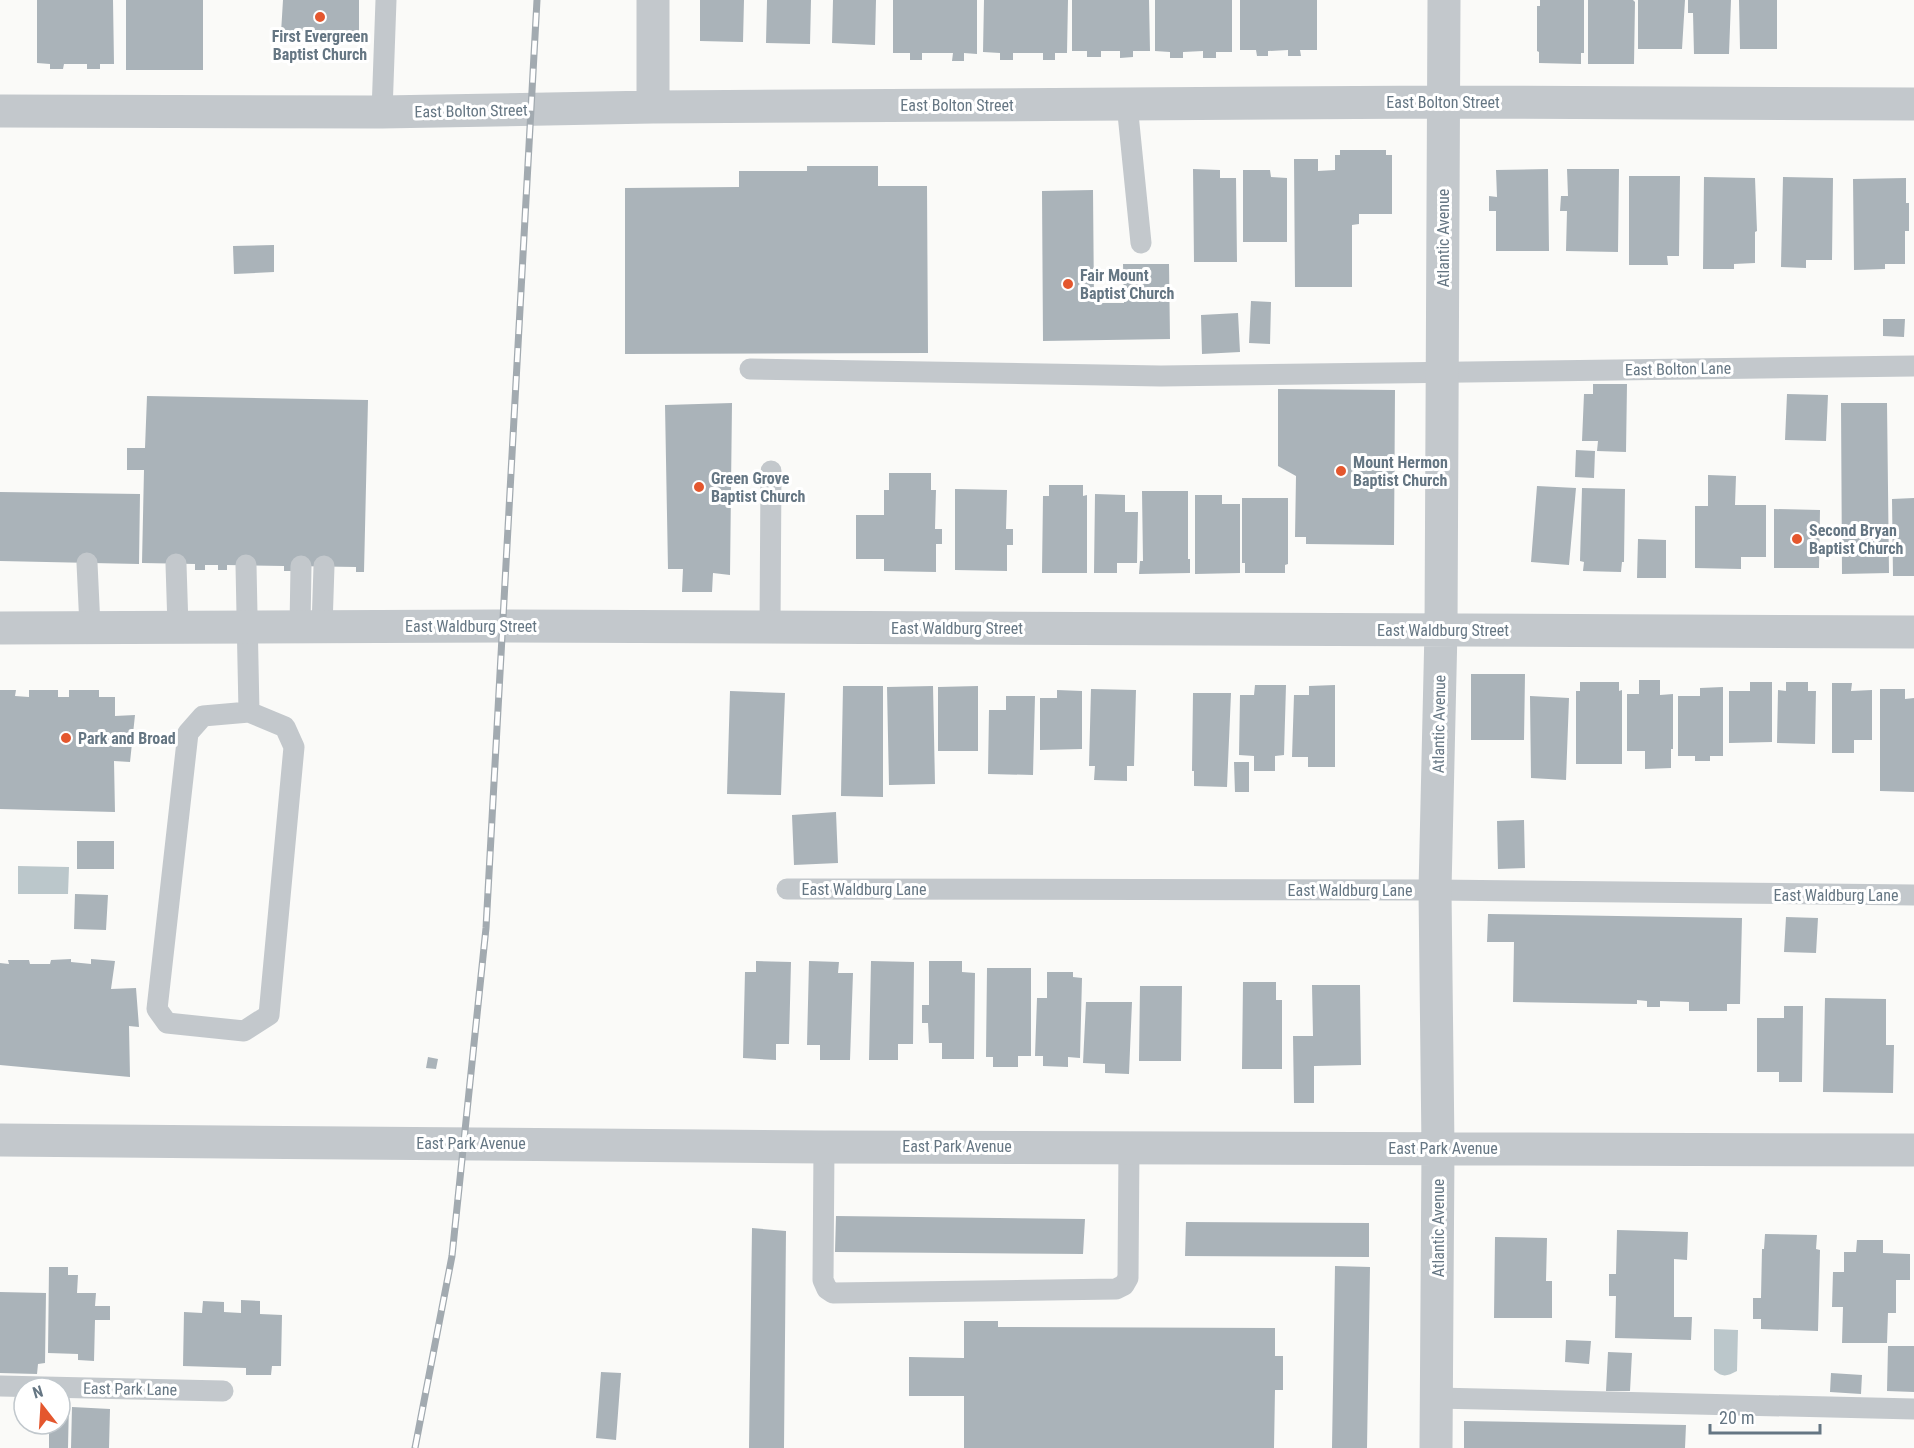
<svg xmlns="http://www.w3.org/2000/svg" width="1914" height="1448" viewBox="0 0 1914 1448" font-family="'Roboto Condensed',sans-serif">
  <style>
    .water { fill: #bbc7cb }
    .building { fill: #aab3b9 }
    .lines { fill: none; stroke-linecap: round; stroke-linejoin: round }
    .service { stroke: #c3c8cc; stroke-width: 21 }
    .minor { stroke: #c3c8cc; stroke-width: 33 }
    .rail-casing { stroke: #a2aab0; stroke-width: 7 }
    .rail { stroke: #fff; stroke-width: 4.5; stroke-dasharray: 14; stroke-linecap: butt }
    .poi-dot { fill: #e4572e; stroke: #fff; stroke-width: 2 }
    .labels { text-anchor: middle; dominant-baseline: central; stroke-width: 6; stroke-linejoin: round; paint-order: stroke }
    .poi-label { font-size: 16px; font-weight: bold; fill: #657683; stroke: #fff; text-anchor: start }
    .street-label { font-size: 16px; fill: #657683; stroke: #fff }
  </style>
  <rect width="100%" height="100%" fill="#fafaf8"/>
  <path class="water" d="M 18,866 L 69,867 L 68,894 L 18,894 Z
    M 1714,1329 L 1738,1330 L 1737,1371 C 1727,1376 1723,1378 1714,1370 Z"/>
  <path class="building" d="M 37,0 L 113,0 L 114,64 L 100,64 L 100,69 L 87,69 L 87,64 L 64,64 L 63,69 L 50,69 L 50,64 L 37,63 Z
    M 126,0 L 203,0 L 203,70 L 126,70 Z
    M 283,0 L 359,0 L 359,34 L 281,33 Z
    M 700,0 L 744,0 L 743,42 L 700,41 Z
    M 767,0 L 811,0 L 810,44 L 766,43 Z
    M 833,0 L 876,0 L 875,45 L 832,43 Z
    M 893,0 L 977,0 L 977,54 L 964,53 L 964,61 L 952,61 L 953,53 L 922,53 L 922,60 L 910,60 L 910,53 L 893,53 Z
    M 984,0 L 1068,0 L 1067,53 L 1055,53 L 1055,60 L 1043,60 L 1043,53 L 1013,53 L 1013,60 L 1000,60 L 1000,53 L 983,52 Z
    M 1072,0 L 1149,0 L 1150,51 L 1133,51 L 1133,57 L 1120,58 L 1120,51 L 1101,51 L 1101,57 L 1087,57 L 1087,51 L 1072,51 Z
    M 1155,0 L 1232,0 L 1232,52 L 1216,52 L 1216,58 L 1203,58 L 1203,51 L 1183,52 L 1183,58 L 1170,58 L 1170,52 L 1155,51 Z
    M 1240,0 L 1317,0 L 1317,50 L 1300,50 L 1301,56 L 1288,56 L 1288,50 L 1268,51 L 1268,56 L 1257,56 L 1256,50 L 1240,50 Z
    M 1540,0 L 1584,0 L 1584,53 L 1581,53 L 1581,64 L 1539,63 L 1539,52 L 1537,51 L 1537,6 L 1540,6 Z
    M 1588,0 L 1633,0 L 1635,2 L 1634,64 L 1588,64 Z
    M 1638,0 L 1685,0 L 1682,49 L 1638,49 Z
    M 1688,0 L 1731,0 L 1729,54 L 1694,54 L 1693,13 L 1688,13 Z
    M 1739,0 L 1777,0 L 1777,49 L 1740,49 Z
    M 1340,150 L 1386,150 L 1386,155 L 1392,155 L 1392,214 L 1359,214 L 1359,224 L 1352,225 L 1352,287 L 1295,287 L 1294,159 L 1318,159 L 1318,171 L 1335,170 L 1335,155 L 1340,155 Z
    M 807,166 L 878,166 L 878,186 L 927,186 L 928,353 L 625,354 L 625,188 L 739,187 L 739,171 L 807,171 Z
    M 1193,169 L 1220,170 L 1220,178 L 1236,178 L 1237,262 L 1194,262 Z
    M 1548,169 L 1549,251 L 1496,251 L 1496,211 L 1489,211 L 1489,196 L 1497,197 L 1496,170 Z
    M 1567,169 L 1619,169 L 1618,252 L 1566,251 L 1567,211 L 1560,211 L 1561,196 L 1568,196 Z
    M 1243,170 L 1270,170 L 1271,177 L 1287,178 L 1287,242 L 1243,242 Z
    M 1629,176 L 1680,176 L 1679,256 L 1667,256 L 1668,265 L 1629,265 Z
    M 1704,177 L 1755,178 L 1757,231 L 1755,232 L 1755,263 L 1734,264 L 1734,269 L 1703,269 Z
    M 1783,177 L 1833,178 L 1832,260 L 1806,260 L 1806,268 L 1781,267 Z
    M 1906,178 L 1906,203 L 1909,203 L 1909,231 L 1905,231 L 1905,264 L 1885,264 L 1885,269 L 1854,270 L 1853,179 Z
    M 1093,190 L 1094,303 L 1124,303 L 1123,264 L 1169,264 L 1170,339 L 1043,341 L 1042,191 Z
    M 274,245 L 274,272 L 234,274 L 233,246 Z
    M 1251,301 L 1271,302 L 1270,344 L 1249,343 Z
    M 1238,313 L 1240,352 L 1202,354 L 1201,315 Z
    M 1883,319 L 1905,319 L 1904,337 L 1883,336 Z
    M 1593,384 L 1627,384 L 1626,452 L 1597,451 L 1598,441 L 1582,441 L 1584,394 L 1593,394 Z
    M 1278,389 L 1395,390 L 1394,545 L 1306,544 L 1306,537 L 1295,537 L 1296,476 L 1278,466 Z
    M 1787,394 L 1828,395 L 1826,441 L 1785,440 Z
    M 147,396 L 368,400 L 364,572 L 356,572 L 356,567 L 292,566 L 292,571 L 284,571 L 284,566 L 227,565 L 227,570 L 218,570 L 218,565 L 205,565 L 205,570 L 195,570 L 195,564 L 142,563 L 144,470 L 127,470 L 127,448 L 145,448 Z
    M 732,403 L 730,575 L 713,573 L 712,592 L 682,592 L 683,569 L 668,569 L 665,405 Z
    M 1841,403 L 1887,403 L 1889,573 L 1842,574 Z
    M 1576,450 L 1595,451 L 1594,478 L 1575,477 Z
    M 889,473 L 931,473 L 931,490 L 936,490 L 935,529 L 942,529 L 942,544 L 936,544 L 936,572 L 884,571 L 884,559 L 856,559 L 856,515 L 884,515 L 884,490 L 889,490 Z
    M 1708,475 L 1736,476 L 1735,505 L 1766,505 L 1766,557 L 1741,557 L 1741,569 L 1695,568 L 1695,506 L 1708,506 Z
    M 1049,485 L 1083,485 L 1083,496 L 1087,495 L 1087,573 L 1042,573 L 1043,496 L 1049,496 Z
    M 1537,486 L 1576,488 L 1569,565 L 1531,562 Z
    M 1582,488 L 1625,489 L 1624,562 L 1622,562 L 1621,572 L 1583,571 L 1584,562 L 1580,561 Z
    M 955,489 L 1007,490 L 1006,529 L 1013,529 L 1013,545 L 1007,545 L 1007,571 L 955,570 Z
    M 1142,491 L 1188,491 L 1188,559 L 1190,559 L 1190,573 L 1139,574 L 1140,561 L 1143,561 Z
    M 0,492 L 140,494 L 139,564 L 0,561 Z
    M 1095,494 L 1125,495 L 1125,512 L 1138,512 L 1137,563 L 1117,563 L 1117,573 L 1094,573 Z
    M 1195,495 L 1222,495 L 1222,504 L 1240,504 L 1240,573 L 1195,574 Z
    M 1242,498 L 1288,498 L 1288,564 L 1285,565 L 1285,573 L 1245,573 L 1245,563 L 1242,563 Z
    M 1914,498 L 1914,576 L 1893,576 L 1892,499 Z
    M 1774,509 L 1820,510 L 1819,568 L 1774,568 Z
    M 1638,539 L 1666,540 L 1666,578 L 1637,578 Z
    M 1471,674 L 1525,674 L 1524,740 L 1471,740 Z
    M 1639,680 L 1660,680 L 1660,695 L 1673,694 L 1673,749 L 1671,749 L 1671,768 L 1645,769 L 1645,751 L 1627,751 L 1627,694 L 1639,694 Z
    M 1580,682 L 1619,682 L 1619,691 L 1622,690 L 1622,764 L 1576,764 L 1576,691 L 1580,691 Z
    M 1750,682 L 1772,682 L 1772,742 L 1729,743 L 1729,691 L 1750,691 Z
    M 1786,682 L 1808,682 L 1808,691 L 1816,691 L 1815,744 L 1777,743 L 1778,690 L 1786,691 Z
    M 1832,683 L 1852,683 L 1851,691 L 1872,690 L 1872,740 L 1854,740 L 1854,753 L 1832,753 Z
    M 1255,685 L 1286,685 L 1284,755 L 1275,756 L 1275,771 L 1254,771 L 1254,756 L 1239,755 L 1240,695 L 1254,695 Z
    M 1335,685 L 1335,767 L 1308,767 L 1308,757 L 1292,757 L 1294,695 L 1309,695 L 1309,686 Z
    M 843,686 L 883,686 L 883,797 L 841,796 Z
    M 933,686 L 935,784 L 889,785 L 887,687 Z
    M 978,686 L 978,751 L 938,751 L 938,687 Z
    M 1723,687 L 1723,756 L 1710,756 L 1710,761 L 1695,761 L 1695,756 L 1678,756 L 1678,696 L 1700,696 L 1700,688 Z
    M 1091,689 L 1136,690 L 1134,766 L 1127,766 L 1127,781 L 1094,780 L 1095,766 L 1089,766 Z
    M 1880,689 L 1905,689 L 1905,699 L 1914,698 L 1914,792 L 1880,791 Z
    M 0,690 L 16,690 L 15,696 L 29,697 L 29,690 L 58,690 L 58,697 L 69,697 L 69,690 L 99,690 L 99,697 L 115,697 L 115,716 L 135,715 L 130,762 L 114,761 L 115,812 L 0,809 Z
    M 1057,690 L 1082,691 L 1082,749 L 1040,750 L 1040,698 L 1057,698 Z
    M 730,691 L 785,693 L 781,795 L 727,794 Z
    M 1193,693 L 1231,693 L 1227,787 L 1194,786 L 1194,771 L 1192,771 Z
    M 1006,696 L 1035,696 L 1033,775 L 988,774 L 989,710 L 1006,710 Z
    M 1530,696 L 1569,698 L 1566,780 L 1531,778 Z
    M 1234,762 L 1249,762 L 1249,792 L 1235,792 Z
    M 836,812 L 838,863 L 794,865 L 792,815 Z
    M 1524,820 L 1525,868 L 1498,869 L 1497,821 Z
    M 77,841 L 114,841 L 114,869 L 77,869 Z
    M 75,894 L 108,895 L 106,930 L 74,929 Z
    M 1488,914 L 1742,918 L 1740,1004 L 1727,1004 L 1727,1011 L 1689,1011 L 1689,1002 L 1660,1001 L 1660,1007 L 1647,1007 L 1647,1001 L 1637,1000 L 1637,1004 L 1513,1002 L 1514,942 L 1487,942 Z
    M 1786,917 L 1818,918 L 1816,953 L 1784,952 Z
    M 71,959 L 71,962 L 91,964 L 91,959 L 115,961 L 111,989 L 136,988 L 139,1027 L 129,1026 L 130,1077 L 0,1065 L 0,963 L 9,964 L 8,960 L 29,960 L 30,964 L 50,964 L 51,960 Z
    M 756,961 L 791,962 L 789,1044 L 776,1044 L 776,1060 L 743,1058 L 745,972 L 756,972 Z
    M 809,961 L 839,962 L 838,973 L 853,973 L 850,1060 L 820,1060 L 820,1045 L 807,1045 Z
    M 871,961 L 914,962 L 913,1044 L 898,1044 L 898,1060 L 869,1060 Z
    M 929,961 L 962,961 L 962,972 L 975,973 L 974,1059 L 942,1059 L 942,1043 L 929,1043 L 928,1023 L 922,1023 L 922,1005 L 929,1005 Z
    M 987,968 L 1031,968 L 1031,1056 L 1018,1056 L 1018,1067 L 993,1067 L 993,1057 L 986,1057 Z
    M 1047,972 L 1073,972 L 1073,977 L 1082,978 L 1080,1058 L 1068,1057 L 1068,1067 L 1043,1066 L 1043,1056 L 1035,1056 L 1037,998 L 1047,998 Z
    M 1243,982 L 1276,982 L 1276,1000 L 1282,1000 L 1282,1069 L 1242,1069 Z
    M 1312,985 L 1360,985 L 1361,1065 L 1314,1066 L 1314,1103 L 1294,1103 L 1293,1036 L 1313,1036 Z
    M 1140,986 L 1182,986 L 1181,1061 L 1139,1061 Z
    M 1825,998 L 1886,999 L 1886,1045 L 1894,1045 L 1893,1093 L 1823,1092 Z
    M 1086,1002 L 1132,1002 L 1129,1074 L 1105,1073 L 1105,1064 L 1083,1063 Z
    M 1784,1006 L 1803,1006 L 1802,1082 L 1779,1082 L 1779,1072 L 1757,1072 L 1757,1018 L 1784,1018 Z
    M 428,1057 L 438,1059 L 436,1069 L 426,1068 Z
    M 836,1216 L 1085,1219 L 1083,1254 L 835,1252 Z
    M 1186,1222 L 1369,1223 L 1369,1257 L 1185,1256 Z
    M 752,1228 L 786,1231 L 784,1448 L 749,1448 Z
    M 1617,1230 L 1688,1232 L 1687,1260 L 1674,1259 L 1674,1317 L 1692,1317 L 1691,1340 L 1615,1338 L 1616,1296 L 1609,1296 L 1609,1274 L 1616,1274 Z
    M 1765,1234 L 1817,1235 L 1816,1249 L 1820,1250 L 1818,1331 L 1761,1329 L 1761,1319 L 1753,1319 L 1753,1298 L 1761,1298 L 1762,1249 L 1764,1249 Z
    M 1495,1237 L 1547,1238 L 1546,1281 L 1552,1281 L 1552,1318 L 1494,1318 Z
    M 1857,1240 L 1883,1240 L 1883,1253 L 1910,1254 L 1910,1280 L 1896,1280 L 1896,1313 L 1888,1313 L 1887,1343 L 1842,1343 L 1843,1307 L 1832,1307 L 1833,1272 L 1844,1272 L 1844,1252 L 1856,1252 Z
    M 1335,1266 L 1370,1267 L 1367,1448 L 1332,1448 Z
    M 49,1267 L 68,1267 L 68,1275 L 78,1275 L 77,1293 L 96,1293 L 95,1306 L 110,1306 L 110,1320 L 95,1320 L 94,1361 L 78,1360 L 78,1354 L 48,1353 Z
    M 0,1292 L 46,1293 L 45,1363 L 38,1364 L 37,1374 L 0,1373 Z
    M 241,1300 L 260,1301 L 260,1314 L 282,1315 L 281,1366 L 272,1366 L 271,1375 L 246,1375 L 246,1368 L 183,1366 L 184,1312 L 202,1313 L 203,1301 L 224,1302 L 224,1312 L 241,1313 Z
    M 964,1321 L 998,1321 L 998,1327 L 1275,1328 L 1275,1356 L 1283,1356 L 1283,1390 L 1275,1390 L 1274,1448 L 964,1448 L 964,1396 L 909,1396 L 909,1357 L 964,1358 Z
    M 1566,1340 L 1591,1341 L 1589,1364 L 1565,1362 Z
    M 1888,1346 L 1914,1346 L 1914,1392 L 1887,1391 Z
    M 1608,1352 L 1632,1353 L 1630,1391 L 1606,1391 Z
    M 601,1372 L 621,1373 L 616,1440 L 596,1438 Z
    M 1831,1373 L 1862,1375 L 1861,1394 L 1830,1392 Z
    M 60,1402 L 69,1402 L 68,1448 L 49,1448 L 49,1424 L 60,1424 Z
    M 72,1407 L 110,1409 L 109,1448 L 71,1448 Z
    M 1464,1421 L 1686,1425 L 1685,1448 L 1464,1448 Z"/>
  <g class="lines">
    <path class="service" d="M 1127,104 L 1141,243
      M 382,112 L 386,0
      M 750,369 L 1161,376 L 1914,366
      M 87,563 L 90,627
      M 176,564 L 178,627
      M 246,565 L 249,712 L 203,716 L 188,733 L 157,1009 L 167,1023 L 244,1031 L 269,1015 L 294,747 L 285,727 L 249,712
      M 300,627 L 301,566
      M 322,627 L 324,566
      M 770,627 L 771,471
      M 787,889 L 1435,890 L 1914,895
      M 824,1147 L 823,1280 L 827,1289 L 833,1293 L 1116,1289 L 1124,1285 L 1128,1278 L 1129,1146
      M 0,1386 L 223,1391
      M 1436,1398 L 1914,1409"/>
    <path class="minor" d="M 653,107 L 653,0
      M 0,111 L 382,112 L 653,107 L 1443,102 L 1914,104
      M 0,628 L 503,626 L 1914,632
      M 0,1140 L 824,1147 L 1914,1150
      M 1436,1448 L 1438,1148 L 1435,890 L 1441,630 L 1444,0"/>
    <g class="rail-casing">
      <path id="rail" d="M 415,1448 L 452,1256 L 486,928 L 537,0"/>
    </g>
    <use href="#rail" class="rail"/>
  </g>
  <g class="poi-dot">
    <circle cx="320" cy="17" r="6"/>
    <circle cx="1068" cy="284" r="6"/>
    <circle cx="1341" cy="471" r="6"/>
    <circle cx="699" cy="487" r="6"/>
    <circle cx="1797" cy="539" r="6"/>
    <circle cx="66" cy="738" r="6"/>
  </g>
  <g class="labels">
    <g class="poi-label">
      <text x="320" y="36" text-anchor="middle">First Evergreen<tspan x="320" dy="18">Baptist Church</tspan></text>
      <text x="1080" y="275">Fair Mount<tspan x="1080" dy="18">Baptist Church</tspan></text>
      <text x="1353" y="462">Mount Hermon<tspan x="1353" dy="18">Baptist Church</tspan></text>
      <text x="711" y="478">Green Grove<tspan x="711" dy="18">Baptist Church</tspan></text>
      <text x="1809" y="530">Second Bryan<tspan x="1809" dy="18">Baptist Church</tspan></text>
      <text x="78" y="738">Park and Broad</text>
    </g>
    <g class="street-label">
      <text x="1443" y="102">East Bolton Street</text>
      <text x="957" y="105">East Bolton Street</text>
      <text transform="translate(471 111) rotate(-1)">East Bolton Street</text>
      <text transform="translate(1443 238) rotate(-90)">Atlantic Avenue</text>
      <text transform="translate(1678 369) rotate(-1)">East Bolton Lane</text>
      <text x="471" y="626">East Waldburg Street</text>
      <text x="957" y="628">East Waldburg Street</text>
      <text x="1443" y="630">East Waldburg Street</text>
      <text transform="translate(1439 724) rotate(-89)">Atlantic Avenue</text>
      <text x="864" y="889">East Waldburg Lane</text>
      <text x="1350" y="890">East Waldburg Lane</text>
      <text x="1836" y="895">East Waldburg Lane</text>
      <text x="471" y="1143">East Park Avenue</text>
      <text x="957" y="1146">East Park Avenue</text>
      <text x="1443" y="1148">East Park Avenue</text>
      <text transform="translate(1438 1228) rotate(-90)">Atlantic Avenue</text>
      <text transform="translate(130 1389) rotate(1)">East Park Lane</text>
    </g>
  </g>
  <g transform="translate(42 1406) rotate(343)"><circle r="28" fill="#ffffff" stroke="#c1c8cd" stroke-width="1.5"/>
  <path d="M0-4.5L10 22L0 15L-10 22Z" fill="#e4572e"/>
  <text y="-9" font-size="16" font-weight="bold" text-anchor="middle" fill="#657683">N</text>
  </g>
  <path d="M1710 1424v9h110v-9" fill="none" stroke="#657683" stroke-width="3"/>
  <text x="1719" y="1424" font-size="18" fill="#657683" stroke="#ffffff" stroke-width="4.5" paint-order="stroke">20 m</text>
</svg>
